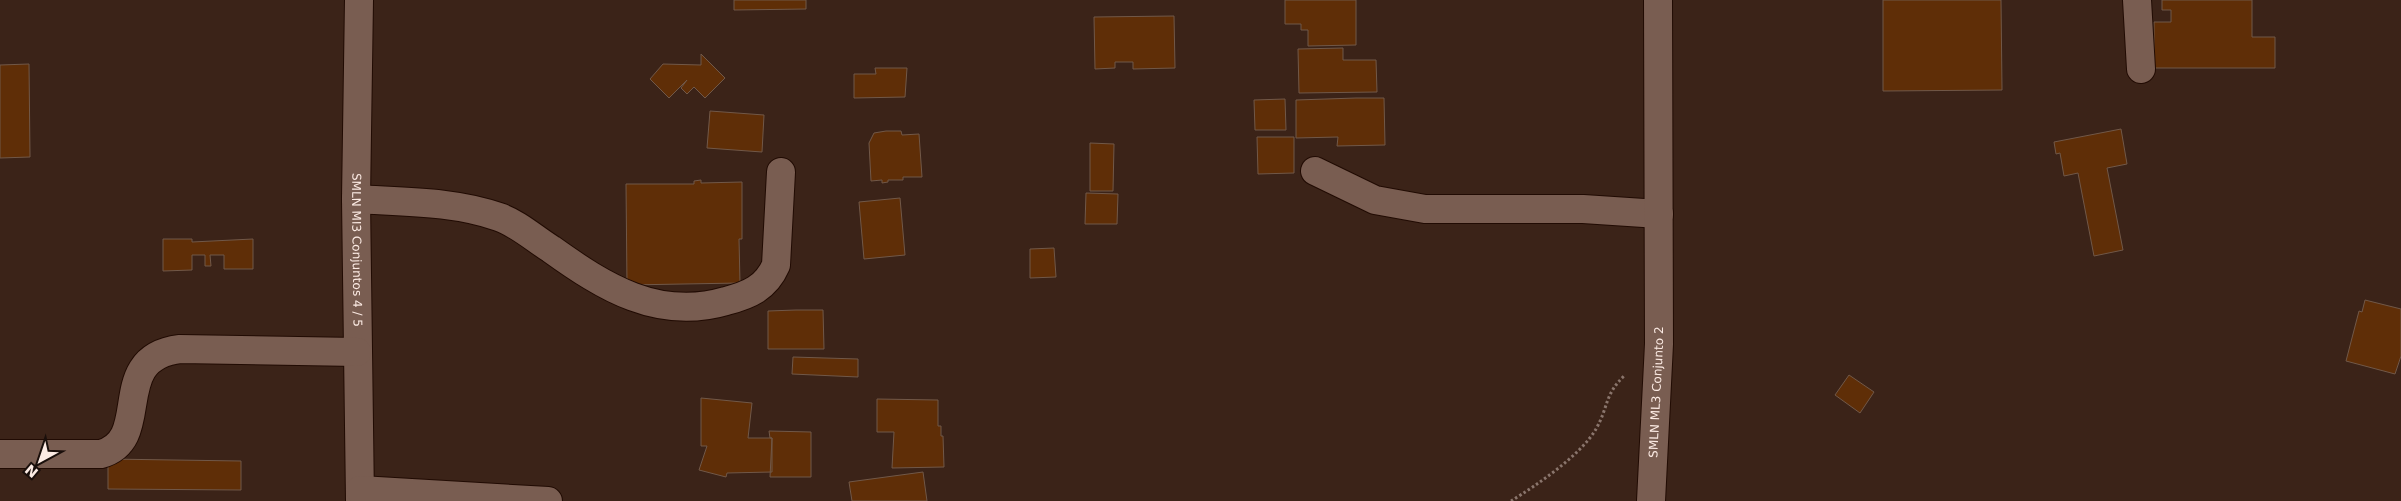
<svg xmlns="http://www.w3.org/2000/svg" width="2401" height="501" viewBox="0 0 2401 501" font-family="'DejaVu Sans',sans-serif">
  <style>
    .building { fill: #5f2e07; stroke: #715848 }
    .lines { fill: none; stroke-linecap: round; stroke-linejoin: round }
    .minor-casing { stroke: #210b03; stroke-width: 30 }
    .path { stroke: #8a756c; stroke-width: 3; stroke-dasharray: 2.5 2.5; stroke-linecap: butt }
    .minor { stroke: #795d51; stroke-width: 28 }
    .labels { text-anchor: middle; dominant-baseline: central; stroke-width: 5; stroke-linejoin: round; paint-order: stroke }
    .street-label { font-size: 12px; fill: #fcebe4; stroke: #1a0f0b }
  </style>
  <rect width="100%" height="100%" fill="#3b2318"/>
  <path class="building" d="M 734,0 L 806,0 L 806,9 L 734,10 Z
    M 1285,0 L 1356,0 L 1356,45 L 1308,46 L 1308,30 L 1301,30 L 1301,24 L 1285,24 Z
    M 1883,0 L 2001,0 L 2002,90 L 1883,91 Z
    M 2162,0 L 2252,0 L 2252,37 L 2275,37 L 2275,68 L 2154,68 L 2154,22 L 2171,22 L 2171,10 L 2162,10 Z
    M 1174,16 L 1175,68 L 1133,69 L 1133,62 L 1115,62 L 1115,68 L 1095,69 L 1094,17 Z
    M 1343,48 L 1343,60 L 1376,60 L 1377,92 L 1299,93 L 1298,49 Z
    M 701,54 L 725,78 L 705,98 L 694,87 L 687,94 L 681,88 L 687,80 L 669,98 L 650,79 L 663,64 L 701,65 Z
    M 29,64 L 30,157 L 0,158 L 0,65 Z
    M 875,68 L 907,68 L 905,97 L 854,98 L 854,74 L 876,74 Z
    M 1356,98 L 1384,98 L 1385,145 L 1337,146 L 1338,137 L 1296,138 L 1296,100 Z
    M 1285,99 L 1286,130 L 1255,130 L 1254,100 Z
    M 710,111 L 764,115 L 762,152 L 707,148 Z
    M 2121,129 L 2127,164 L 2107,168 L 2123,250 L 2094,256 L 2078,173 L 2064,176 L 2060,153 L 2056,154 L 2054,142 Z
    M 886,131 L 901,131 L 902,135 L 919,134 L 922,177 L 903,177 L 903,180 L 888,180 L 888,182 L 882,183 L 882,180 L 871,181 L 869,143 L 874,133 Z
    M 1257,137 L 1294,137 L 1294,173 L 1258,174 Z
    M 1090,143 L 1114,144 L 1113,191 L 1090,191 Z
    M 701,180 L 701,183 L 742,182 L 742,239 L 739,239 L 740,283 L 627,285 L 626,184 L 694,184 L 694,181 Z
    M 1086,193 L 1118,194 L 1117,224 L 1085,224 Z
    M 900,198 L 905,255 L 864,259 L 859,202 Z
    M 163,239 L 192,239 L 192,242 L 253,239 L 253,269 L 224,269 L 224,255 L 210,255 L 211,266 L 205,266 L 205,255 L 192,255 L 192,270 L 163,271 Z
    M 1054,248 L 1056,277 L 1030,278 L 1030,249 Z
    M 2365,300 L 2401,309 L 2401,356 L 2395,374 L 2346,361 L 2359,311 L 2362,312 Z
    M 796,310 L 823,310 L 824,349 L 768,349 L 768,311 Z
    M 793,357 L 858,359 L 858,377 L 792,374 Z
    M 1849,375 L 1874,392 L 1860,413 L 1835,395 Z
    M 701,398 L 752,403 L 748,438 L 772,438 L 772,472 L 727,473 L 726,477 L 699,470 L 707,446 L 701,446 Z
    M 877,399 L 938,400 L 938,426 L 941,426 L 941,436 L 943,436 L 944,467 L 892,468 L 894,432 L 877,432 Z
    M 769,431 L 811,432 L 811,477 L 770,477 L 772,438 L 770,438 Z
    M 108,459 L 241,461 L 241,490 L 108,489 Z
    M 923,472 L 927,501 L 852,501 L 849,482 Z"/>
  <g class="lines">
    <g class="minor-casing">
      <g id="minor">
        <path id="s1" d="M 359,0 L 356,199 L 360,501"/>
        <path d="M 2137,0 L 2141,69"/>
        <path d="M 1315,171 L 1375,200 L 1425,209 L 1583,209 L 1659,214"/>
        <path d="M 356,199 C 403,202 454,201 499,217 C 517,223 535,239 551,249 C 604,287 658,321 726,301 C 749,295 766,288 776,265 L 781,172"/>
        <path d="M 0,454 L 101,454 C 155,439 106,358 180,349 L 357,352"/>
        <path d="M 360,490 L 548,501"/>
        <path id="s2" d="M 1651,501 L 1659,344 L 1658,0"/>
      </g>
    </g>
    <path class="path" d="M 1511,501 C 1537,485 1581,455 1596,429 C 1609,406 1604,395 1625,375"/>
    <use href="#minor" class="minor"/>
  </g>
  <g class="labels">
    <g class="street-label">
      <text stroke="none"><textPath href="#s1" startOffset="250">SMLN MI3 Conjuntos 4 / 5</textPath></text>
      <text stroke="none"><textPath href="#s2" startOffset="109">SMLN ML3 Conjunto 2</textPath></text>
    </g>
  </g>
  <g transform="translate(40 461) rotate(220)" stroke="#1a0f0b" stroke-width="4" paint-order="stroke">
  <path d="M0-4L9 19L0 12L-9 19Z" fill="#fcebe4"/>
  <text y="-8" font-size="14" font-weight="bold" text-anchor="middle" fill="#fcebe4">N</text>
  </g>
</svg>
